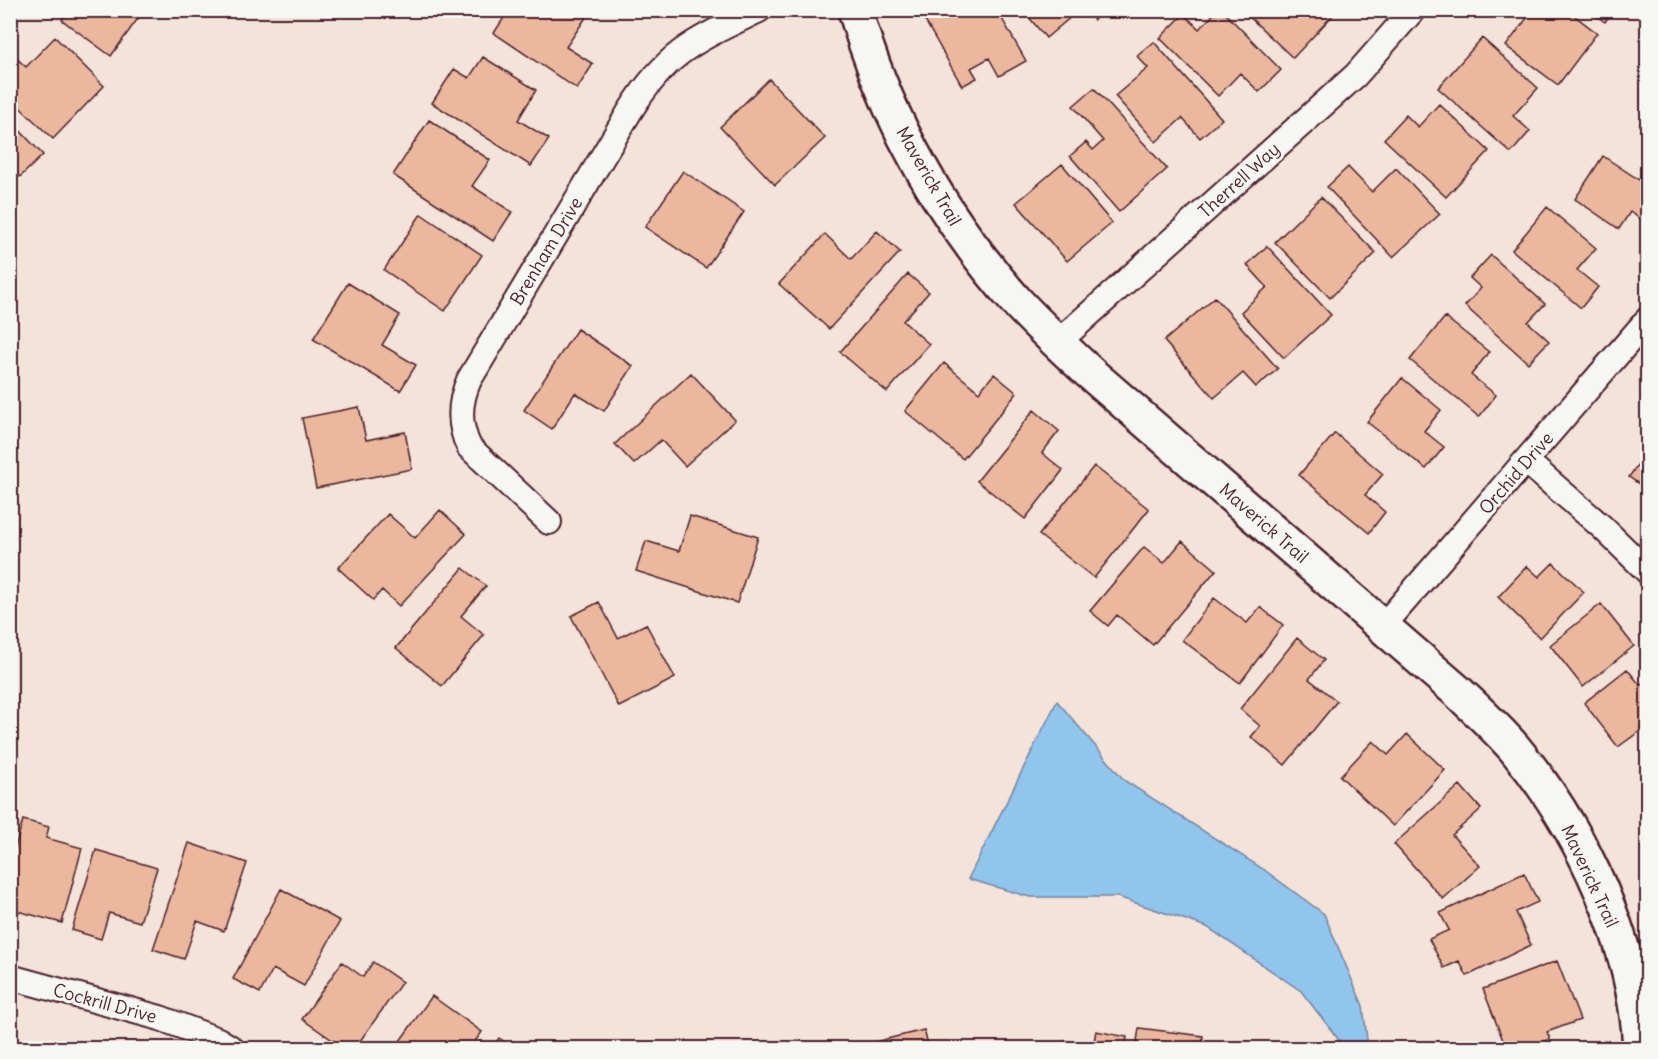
<svg xmlns="http://www.w3.org/2000/svg" width="1658" height="1059" viewBox="0 0 1658 1059" font-family="Delius,sans-serif">
  <style>
    .water { fill: #90c5ee; stroke: #7483a0; stroke-width: 1.5 }
    .building { fill: #ebb89d; stroke: #4a1f2b; stroke-width: 1.5 }
    .lines { fill: none; stroke-linecap: round; stroke-linejoin: round }
    .street-casing { stroke: #4a1f2b; stroke-width: 28 }
    .secondary-casing { stroke: #4a1f2b; stroke-width: 38 }
    .street { stroke: #f6f6f2; stroke-width: 24 }
    .secondary { stroke: #f6f6f2; stroke-width: 33 }
    .labels { text-anchor: middle; dominant-baseline: central; stroke-width: 6; stroke-linejoin: round; paint-order: stroke }
    .street-label { font-size: 18px; fill: #4a1f2b; stroke: #f6f6f2 }
  </style>
  <rect width="100%" height="100%" fill="#f3e3d8"/>
  <filter id="ink" filterUnits="userSpaceOnUse"><feTurbulence type="fractalNoise" baseFrequency=".0167" numOctaves="2"/><feDisplacementMap in="SourceGraphic" scale="12" xChannelSelector="R" yChannelSelector="G"/><feConvolveMatrix kernelMatrix="1 2 1 2 8 2 1 2 1" color-interpolation-filters="sRGB"/></filter>
  <g filter="url(#ink)">
    <path class="water" d="M 1057,701 L 1125,781 L 1263,869 L 1324,914 L 1363,1006 L 1368,1048 L 1345,1048 L 1301,991 L 1207,927 L 1118,897 L 1030,897 L 968,879 Z"/>
    <path class="building" d="M 68,10 L 144,10 L 111,56 L 62,20 Z
      M 509,10 L 591,10 L 566,47 L 593,64 L 577,89 L 494,33 Z
      M 934,10 L 997,10 L 1026,61 L 999,76 L 989,58 L 971,68 L 977,78 L 962,86 L 923,17 Z
      M 1023,10 L 1079,10 L 1046,38 Z
      M 1085,10 L 1105,10 L 1094,20 Z
      M 1218,10 L 1222,10 L 1281,70 L 1259,92 L 1240,73 L 1218,96 L 1160,38 L 1184,14 L 1199,29 Z
      M 1242,10 L 1328,10 L 1333,15 L 1293,58 Z
      M 1516,10 L 1567,10 L 1597,33 L 1558,85 L 1506,46 L 1527,18 Z
      M 1588,10 L 1613,10 L 1605,22 Z
      M 55,37 L 104,86 L 53,139 L 10,98 L 10,52 L 26,67 Z
      M 1482,38 L 1538,88 L 1513,116 L 1530,131 L 1511,153 L 1438,88 Z
      M 1154,42 L 1222,119 L 1200,138 L 1182,118 L 1156,142 L 1115,96 L 1148,68 L 1137,56 Z
      M 483,57 L 536,90 L 518,120 L 549,139 L 531,166 L 432,103 L 454,69 L 469,78 Z
      M 769,79 L 825,138 L 775,185 L 720,127 Z
      M 1094,88 L 1167,169 L 1119,212 L 1070,156 L 1086,142 L 1093,150 L 1103,141 L 1073,106 Z
      M 1439,104 L 1489,151 L 1446,197 L 1384,139 L 1406,115 L 1418,127 Z
      M 1648,113 L 1648,131 L 1639,125 Z
      M 10,120 L 43,155 L 20,177 L 10,167 Z
      M 429,120 L 490,160 L 472,186 L 512,212 L 493,241 L 393,175 Z
      M 1603,156 L 1648,186 L 1648,224 L 1630,212 L 1619,229 L 1575,199 Z
      M 1062,164 L 1112,223 L 1067,261 L 1016,203 Z
      M 1348,167 L 1372,192 L 1396,168 L 1440,214 L 1393,257 L 1327,187 Z
      M 683,171 L 744,212 L 706,268 L 645,227 Z
      M 1321,197 L 1376,253 L 1330,298 L 1275,242 Z
      M 1547,207 L 1596,248 L 1577,270 L 1598,287 L 1581,308 L 1512,250 Z
      M 421,214 L 482,255 L 445,311 L 384,270 Z
      M 877,231 L 900,252 L 829,329 L 779,284 L 825,234 L 851,259 Z
      M 1267,246 L 1331,315 L 1284,358 L 1241,312 L 1267,287 L 1247,265 Z
      M 1491,255 L 1545,304 L 1528,322 L 1549,341 L 1528,363 L 1465,306 L 1481,288 L 1470,278 Z
      M 908,274 L 929,292 L 903,321 L 929,344 L 887,392 L 840,352 Z
      M 348,283 L 400,315 L 382,345 L 416,365 L 400,391 L 313,339 Z
      M 1215,297 L 1278,369 L 1256,387 L 1243,373 L 1214,398 L 1164,341 Z
      M 1445,317 L 1489,352 L 1471,375 L 1496,395 L 1479,417 L 1410,360 Z
      M 577,329 L 633,366 L 604,411 L 575,393 L 552,429 L 524,410 Z
      M 944,363 L 979,392 L 994,374 L 1017,393 L 963,459 L 905,411 Z
      M 691,373 L 735,420 L 685,466 L 661,440 L 634,464 L 615,444 Z
      M 1402,378 L 1441,410 L 1424,431 L 1444,447 L 1426,469 L 1367,422 Z
      M 359,407 L 366,440 L 405,432 L 412,469 L 316,488 L 302,418 Z
      M 1034,410 L 1059,431 L 1042,453 L 1063,470 L 1025,519 L 977,481 Z
      M 1335,433 L 1383,474 L 1365,495 L 1385,512 L 1369,533 L 1299,475 Z
      M 1645,454 L 1648,456 L 1648,490 L 1629,477 Z
      M 1094,466 L 1149,509 L 1094,578 L 1039,535 Z
      M 440,510 L 466,534 L 399,606 L 382,590 L 373,600 L 338,568 L 388,514 L 415,538 Z
      M 690,516 L 758,537 L 737,603 L 636,571 L 646,541 L 679,551 Z
      M 1182,541 L 1216,570 L 1153,645 L 1117,615 L 1108,626 L 1090,611 L 1144,547 L 1164,563 Z
      M 1553,563 L 1584,592 L 1540,638 L 1498,597 L 1527,566 L 1539,577 Z
      M 463,568 L 486,586 L 461,616 L 484,635 L 442,686 L 396,648 Z
      M 1214,598 L 1247,623 L 1260,607 L 1283,625 L 1240,683 L 1182,640 Z
      M 599,602 L 618,638 L 646,624 L 675,678 L 619,707 L 571,616 Z
      M 1601,604 L 1634,646 L 1583,687 L 1550,645 Z
      M 1297,638 L 1324,660 L 1309,679 L 1337,701 L 1285,765 L 1251,737 L 1260,726 L 1240,709 Z
      M 1627,669 L 1640,685 L 1648,679 L 1648,725 L 1618,747 L 1584,703 Z
      M 1407,734 L 1445,770 L 1393,826 L 1340,776 L 1373,741 L 1388,755 Z
      M 1460,785 L 1481,809 L 1452,835 L 1480,866 L 1443,899 L 1394,844 Z
      M 23,820 L 49,827 L 46,838 L 82,848 L 62,923 L 10,909 L 10,865 Z
      M 189,843 L 247,863 L 224,931 L 197,921 L 184,959 L 153,949 Z
      M 96,850 L 157,868 L 140,922 L 109,913 L 101,939 L 72,930 Z
      M 1524,873 L 1538,902 L 1516,912 L 1531,945 L 1467,976 L 1459,961 L 1444,968 L 1429,939 L 1449,930 L 1440,913 Z
      M 281,889 L 340,921 L 304,986 L 273,969 L 260,993 L 233,979 Z
      M 1557,961 L 1580,1020 L 1547,1032 L 1550,1039 L 1524,1048 L 1506,1048 L 1483,989 Z
      M 342,962 L 363,977 L 373,962 L 402,982 L 355,1048 L 344,1048 L 302,1019 Z
      M 432,996 L 482,1032 L 470,1048 L 395,1048 Z
      M 1139,1028 L 1203,1036 L 1202,1048 L 1136,1048 Z
      M 924,1030 L 929,1048 L 863,1048 L 862,1045 Z
      M 1096,1031 L 1127,1037 L 1125,1048 L 1064,1048 L 1065,1041 L 1093,1047 Z
      M 499,1038 L 514,1048 L 492,1048 Z"/>
    <g class="lines">
      <g class="street-casing">
        <path id="street" d="M 1057,343 L 1336,93 L 1356,75 L 1413,10
          M 1526,461 L 1602,527 L 1648,572
          M 549,522 L 469,447 C 458,424 459,403 469,380 L 630,111 C 668,50 697,40 759,10
          M 1383,626 L 1648,319
          M 10,977 L 160,1018 L 218,1040 L 231,1048"/>
      </g>
      <g class="secondary-casing">
        <path id="secondary" d="M 855,10 C 886,118 942,217 1016,301 C 1039,326 1064,349 1089,372 L 1457,691 C 1477,710 1497,728 1515,749 C 1582,829 1635,944 1640,1048"/>
      </g>
      <use href="#street" class="street"/>
      <use href="#secondary" class="secondary"/>
    </g>
  </g>
  <g class="labels">
    <g class="street-label">
      <text transform="translate(929 176) rotate(60)">Maverick Trail</text>
      <text transform="translate(1239 180) rotate(-42)">Therrell Way</text>
      <text transform="translate(546 251) rotate(-59)">Brenham Drive</text>
      <text transform="translate(1516 473) rotate(-49)">Orchid Drive</text>
      <text transform="translate(1264 523) rotate(41)">Maverick Trail</text>
      <text transform="translate(1590 876) rotate(65)">Maverick Trail</text>
      <text transform="translate(105 1003) rotate(15)">Cockrill Drive</text>
    </g>
  </g>
  <rect width="1658" height="1059" fill="none" stroke="#f6f6f2" stroke-width="36"/>
  <rect x="18" y="18" width="1622" height="1023" fill="none" stroke="#4a1f2b" stroke-width="2" filter="url(#ink)"/>
</svg>
